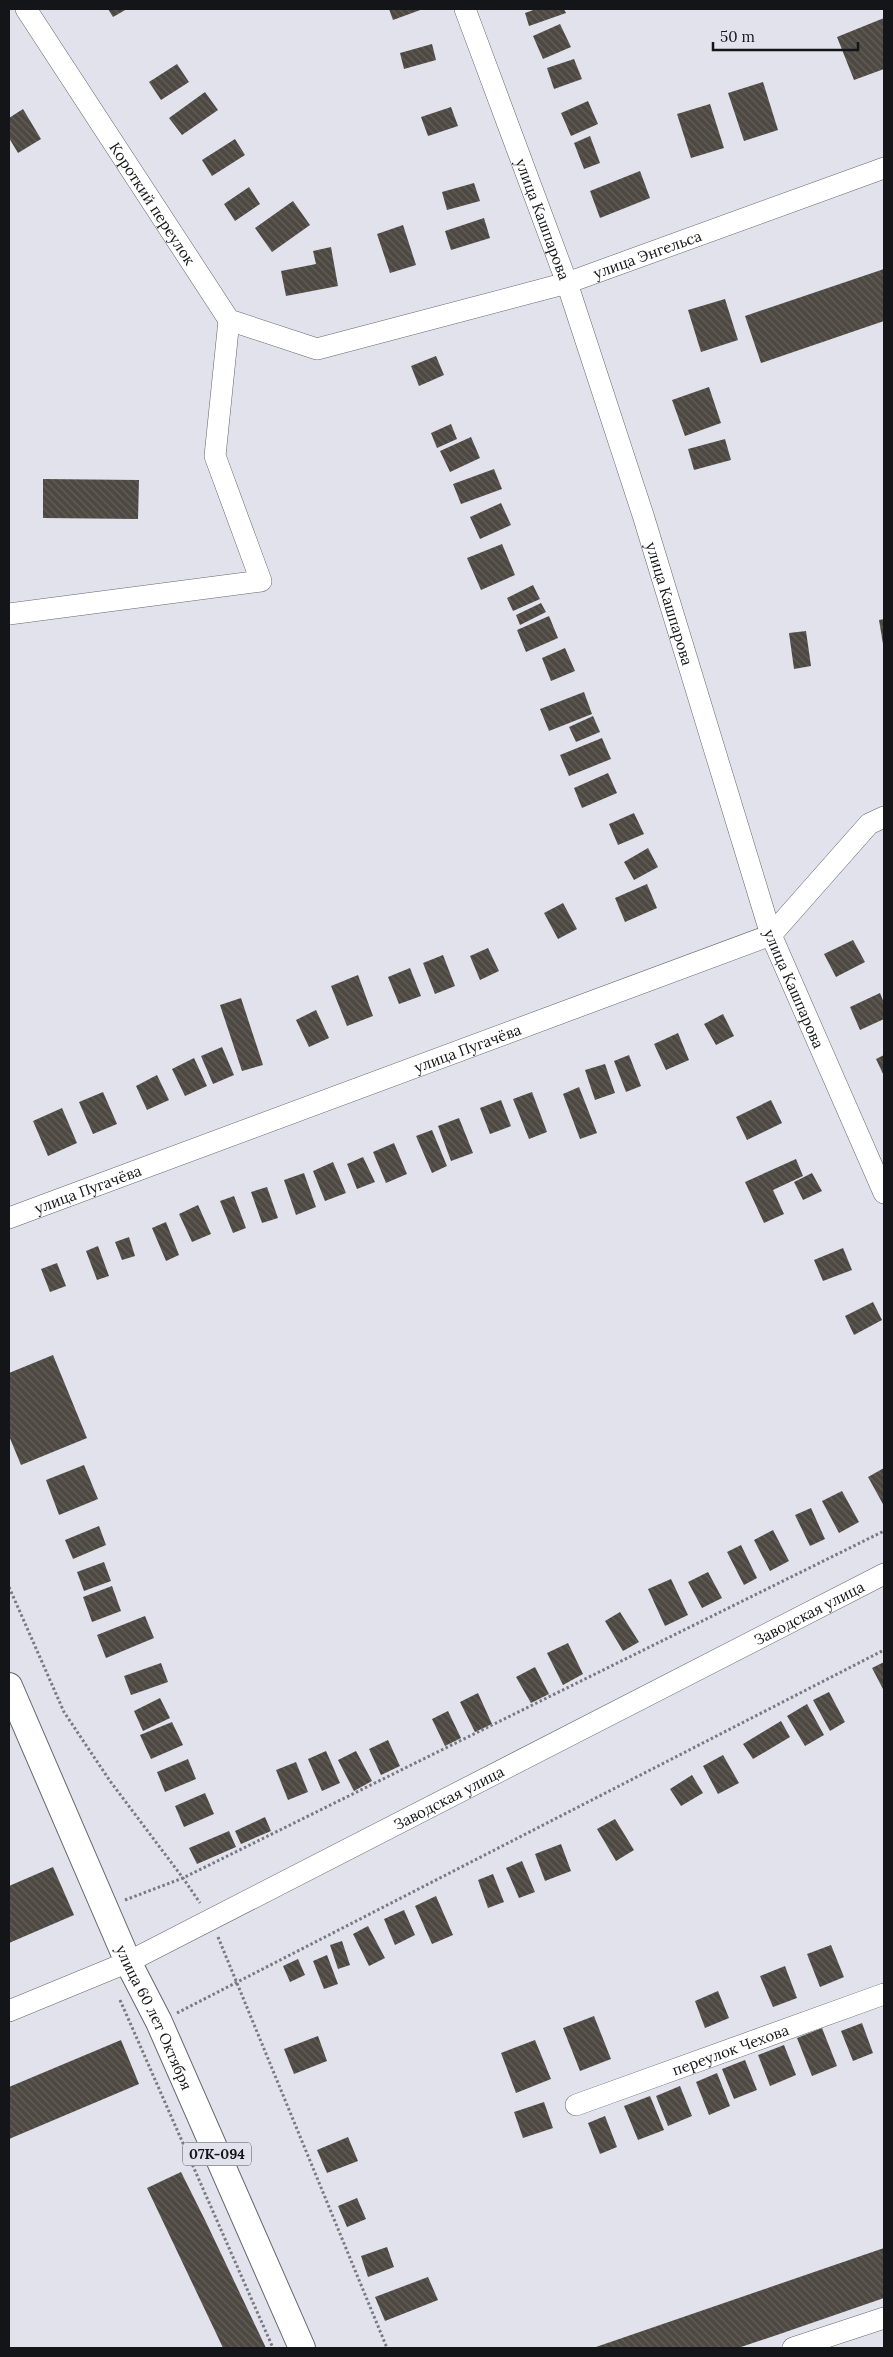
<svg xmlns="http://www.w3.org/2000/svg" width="893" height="2357" viewBox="0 0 893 2357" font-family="Lora,serif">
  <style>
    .building { fill: url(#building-back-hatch) }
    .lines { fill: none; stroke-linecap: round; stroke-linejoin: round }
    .minor-casing { stroke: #65666f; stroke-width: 22 }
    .major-casing { stroke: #65666f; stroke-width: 28 }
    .path { stroke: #797a80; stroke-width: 3; stroke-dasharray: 2.5 2.5; stroke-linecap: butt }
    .minor { stroke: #fff; stroke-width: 21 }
    .major { stroke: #fff; stroke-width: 26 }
    .labels { text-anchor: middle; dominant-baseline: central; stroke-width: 5; stroke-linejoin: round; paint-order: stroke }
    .shield { fill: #e1e2ec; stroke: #525258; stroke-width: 1 }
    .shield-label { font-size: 14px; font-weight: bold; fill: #141518 }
    .street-label { font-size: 15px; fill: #141518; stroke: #e1e2ec }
  </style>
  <defs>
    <pattern id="building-back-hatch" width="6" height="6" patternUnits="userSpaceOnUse" patternTransform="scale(1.25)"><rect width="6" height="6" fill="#4e4842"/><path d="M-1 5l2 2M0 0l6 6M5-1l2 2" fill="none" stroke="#635f5a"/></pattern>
  </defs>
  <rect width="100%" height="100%" fill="#e1e2ec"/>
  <path class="building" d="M 108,9 L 127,9 L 113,17 Z
    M 389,9 L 423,9 L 393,20 Z
    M 536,9 L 564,9 L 566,13 L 529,26 L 525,13 Z
    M 884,18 L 884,69 L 854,80 L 837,37 Z
    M 560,24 L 571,47 L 543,59 L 533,36 Z
    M 432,44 L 436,60 L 404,69 L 400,53 Z
    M 574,59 L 582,79 L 554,89 L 547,68 Z
    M 177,64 L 189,82 L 161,100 L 149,82 Z
    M 763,82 L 778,130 L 744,141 L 728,93 Z
    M 205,92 L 218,110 L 182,135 L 169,118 Z
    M 588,101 L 598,124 L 571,136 L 561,113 Z
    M 710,104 L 724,148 L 691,158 L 677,114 Z
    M 451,107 L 458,126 L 428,136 L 421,117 Z
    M 23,109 L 41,139 L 18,153 L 9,138 L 9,118 Z
    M 590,136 L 600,163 L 584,169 L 574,143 Z
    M 235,139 L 245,155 L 212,176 L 202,160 Z
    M 640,171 L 650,198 L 600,218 L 590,191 Z
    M 474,183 L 480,201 L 447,210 L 442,192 Z
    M 249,187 L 260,204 L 235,221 L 224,204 Z
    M 293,201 L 310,225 L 272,252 L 255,228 Z
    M 484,218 L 490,238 L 451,250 L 445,231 Z
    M 403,225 L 416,265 L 390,273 L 377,234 Z
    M 331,247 L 338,286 L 286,296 L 281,271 L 316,264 L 313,251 Z
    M 884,269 L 884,321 L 761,363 L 745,316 Z
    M 725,299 L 738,340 L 701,352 L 688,310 Z
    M 436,356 L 444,375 L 419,386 L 411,366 Z
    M 709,387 L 721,423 L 685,436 L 672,400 Z
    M 451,424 L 457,439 L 437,448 L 431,433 Z
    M 471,437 L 480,458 L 450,472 L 440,451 Z
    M 725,439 L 731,460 L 694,470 L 688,449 Z
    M 494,469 L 502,489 L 461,504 L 453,484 Z
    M 43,479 L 139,480 L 138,519 L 43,518 Z
    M 501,503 L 511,525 L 480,539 L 470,517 Z
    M 502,544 L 515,575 L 481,590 L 467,558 Z
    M 533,585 L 540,599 L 513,611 L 507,598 Z
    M 541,603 L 546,612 L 520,625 L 516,615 Z
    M 549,616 L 558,638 L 526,652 L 517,630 Z
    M 884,619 L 884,644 L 883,644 L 879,620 Z
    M 806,631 L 811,666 L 794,669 L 789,633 Z
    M 565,648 L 575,671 L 551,681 L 542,658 Z
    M 584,692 L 592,714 L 549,731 L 540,709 Z
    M 593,716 L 600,732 L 576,742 L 569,727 Z
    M 602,738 L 611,759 L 569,776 L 560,755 Z
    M 608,773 L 617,793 L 582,808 L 574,788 Z
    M 634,813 L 644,834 L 618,845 L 609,824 Z
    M 648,848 L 658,867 L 634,880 L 624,862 Z
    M 647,884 L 657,908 L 625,922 L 615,898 Z
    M 563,903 L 577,929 L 558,939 L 544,913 Z
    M 853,940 L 865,962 L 836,977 L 824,954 Z
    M 488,948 L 499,971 L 480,980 L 470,956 Z
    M 443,955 L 455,986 L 435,994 L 423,963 Z
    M 410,968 L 421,996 L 399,1004 L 388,977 Z
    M 358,975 L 373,1016 L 347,1026 L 331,986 Z
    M 880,993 L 884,1003 L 884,1019 L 860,1030 L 850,1007 Z
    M 241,998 L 263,1065 L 242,1071 L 220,1005 Z
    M 316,1010 L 329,1038 L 309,1047 L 296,1020 Z
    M 723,1014 L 734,1036 L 716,1045 L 704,1024 Z
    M 678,1033 L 689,1060 L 666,1070 L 654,1044 Z
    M 222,1047 L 234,1075 L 213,1084 L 201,1056 Z
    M 629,1055 L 641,1086 L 626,1092 L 614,1061 Z
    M 884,1055 L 884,1076 L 876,1059 Z
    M 194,1058 L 207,1086 L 185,1096 L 172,1069 Z
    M 605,1064 L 615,1093 L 595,1100 L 585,1070 Z
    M 157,1075 L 169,1100 L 147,1110 L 136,1086 Z
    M 579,1087 L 597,1133 L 580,1139 L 563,1094 Z
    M 103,1092 L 117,1124 L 93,1134 L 79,1102 Z
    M 532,1092 L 547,1132 L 529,1139 L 513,1099 Z
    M 501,1100 L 511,1126 L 490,1134 L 480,1108 Z
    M 771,1100 L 782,1123 L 747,1140 L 736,1117 Z
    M 62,1108 L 77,1143 L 48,1156 L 33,1121 Z
    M 459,1118 L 473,1153 L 451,1161 L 438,1126 Z
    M 432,1130 L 447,1166 L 432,1173 L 416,1136 Z
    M 394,1143 L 407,1174 L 386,1183 L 373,1152 Z
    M 363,1157 L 375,1182 L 357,1189 L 347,1164 Z
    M 796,1159 L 803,1176 L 773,1190 L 784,1214 L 764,1223 L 745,1182 Z
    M 333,1162 L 346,1193 L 325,1201 L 313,1171 Z
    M 304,1173 L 316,1207 L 296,1215 L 284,1180 Z
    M 812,1173 L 822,1191 L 803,1200 L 794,1182 Z
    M 267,1187 L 278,1218 L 262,1223 L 251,1192 Z
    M 234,1196 L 246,1228 L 233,1233 L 220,1201 Z
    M 198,1205 L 211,1234 L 192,1242 L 179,1214 Z
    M 166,1222 L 179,1255 L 166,1261 L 152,1228 Z
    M 129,1237 L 135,1256 L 122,1260 L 115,1242 Z
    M 98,1246 L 109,1276 L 97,1280 L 86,1251 Z
    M 843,1248 L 852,1270 L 823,1281 L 814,1260 Z
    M 57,1263 L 66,1286 L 50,1292 L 41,1269 Z
    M 873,1302 L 882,1320 L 854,1335 L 845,1316 Z
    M 53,1355 L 87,1438 L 21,1465 L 9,1436 L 9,1373 Z
    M 84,1465 L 98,1499 L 59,1515 L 46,1480 Z
    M 884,1468 L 884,1506 L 868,1477 Z
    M 842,1491 L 859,1522 L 839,1533 L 822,1501 Z
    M 811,1508 L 825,1539 L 810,1546 L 795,1515 Z
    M 99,1526 L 106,1545 L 73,1559 L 65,1540 Z
    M 773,1530 L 789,1561 L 770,1571 L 754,1540 Z
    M 741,1545 L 757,1578 L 744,1585 L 727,1552 Z
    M 104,1562 L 111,1581 L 84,1591 L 77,1572 Z
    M 708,1572 L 722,1598 L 702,1608 L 688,1582 Z
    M 671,1579 L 688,1615 L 665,1626 L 648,1589 Z
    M 112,1586 L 121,1611 L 92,1622 L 83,1597 Z
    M 620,1612 L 639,1642 L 623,1651 L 605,1621 Z
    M 145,1616 L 154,1638 L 106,1658 L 97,1635 Z
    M 568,1643 L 583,1674 L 563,1685 L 547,1653 Z
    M 884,1662 L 884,1691 L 872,1668 Z
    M 161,1663 L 168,1682 L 131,1695 L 124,1676 Z
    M 535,1667 L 549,1694 L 531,1703 L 516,1677 Z
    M 829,1692 L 845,1722 L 830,1731 L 813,1700 Z
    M 478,1693 L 492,1724 L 475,1732 L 460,1702 Z
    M 160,1698 L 170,1718 L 143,1731 L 134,1711 Z
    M 807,1704 L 824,1735 L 805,1746 L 787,1716 Z
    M 448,1711 L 461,1738 L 445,1746 L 432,1719 Z
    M 781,1721 L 790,1737 L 753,1759 L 743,1744 Z
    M 172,1722 L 183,1745 L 151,1759 L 140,1735 Z
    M 388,1740 L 400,1766 L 381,1775 L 369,1749 Z
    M 326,1751 L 340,1783 L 322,1791 L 308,1759 Z
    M 356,1751 L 372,1781 L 354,1791 L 338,1760 Z
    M 723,1755 L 739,1783 L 718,1794 L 703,1766 Z
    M 188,1759 L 196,1779 L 165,1792 L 157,1772 Z
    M 296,1762 L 308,1792 L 288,1800 L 276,1770 Z
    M 692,1775 L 703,1793 L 681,1806 L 670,1789 Z
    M 205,1793 L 214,1814 L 184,1827 L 175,1806 Z
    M 265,1817 L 271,1831 L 241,1844 L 235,1831 Z
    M 615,1819 L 634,1850 L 616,1861 L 597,1829 Z
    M 229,1831 L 236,1847 L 197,1864 L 189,1848 Z
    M 561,1844 L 571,1871 L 545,1881 L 535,1854 Z
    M 522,1861 L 535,1892 L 519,1898 L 506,1868 Z
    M 53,1867 L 74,1915 L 9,1943 L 9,1886 Z
    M 493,1874 L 504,1902 L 488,1908 L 478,1880 Z
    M 436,1896 L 453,1935 L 432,1944 L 415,1906 Z
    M 404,1910 L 415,1935 L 395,1945 L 384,1919 Z
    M 368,1926 L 385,1958 L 369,1966 L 353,1934 Z
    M 342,1941 L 350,1965 L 338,1969 L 330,1945 Z
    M 831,1945 L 844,1977 L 820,1987 L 807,1954 Z
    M 327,1955 L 338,1984 L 324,1989 L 313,1961 Z
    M 298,1959 L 305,1975 L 290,1982 L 283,1966 Z
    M 785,1966 L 797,1998 L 773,2007 L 760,1976 Z
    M 718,1991 L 729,2018 L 705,2028 L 695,2001 Z
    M 594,2016 L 611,2059 L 580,2071 L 563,2028 Z
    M 862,2023 L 873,2053 L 853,2061 L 841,2031 Z
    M 822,2028 L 837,2066 L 812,2076 L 797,2038 Z
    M 318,2036 L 327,2061 L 294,2074 L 284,2049 Z
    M 121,2040 L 139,2084 L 9,2139 L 9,2087 Z
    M 535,2040 L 551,2079 L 516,2093 L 501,2053 Z
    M 784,2045 L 796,2075 L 770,2086 L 758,2055 Z
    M 745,2060 L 757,2090 L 734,2099 L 722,2069 Z
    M 717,2073 L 730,2106 L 709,2115 L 696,2082 Z
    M 680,2086 L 692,2116 L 668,2126 L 656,2096 Z
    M 650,2096 L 664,2130 L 638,2140 L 624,2106 Z
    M 544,2102 L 553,2128 L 523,2138 L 514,2112 Z
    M 605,2116 L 617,2147 L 600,2154 L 588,2123 Z
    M 348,2137 L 358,2161 L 327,2173 L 317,2150 Z
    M 181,2172 L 205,2220 L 266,2348 L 223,2348 L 216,2333 L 147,2188 Z
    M 357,2198 L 366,2219 L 347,2227 L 338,2206 Z
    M 387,2247 L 394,2267 L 368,2277 L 361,2256 Z
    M 884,2248 L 884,2298 L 774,2336 L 738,2348 L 593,2348 Z
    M 428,2277 L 438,2300 L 385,2321 L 375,2297 Z"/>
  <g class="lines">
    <g class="minor-casing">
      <g id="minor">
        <path id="s1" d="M 26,9 L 229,320 L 317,349 L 567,283 L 884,168"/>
        <path id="s2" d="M 465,9 L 567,283 L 643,515 L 771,935 L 884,1193"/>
        <path d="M 9,614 L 261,581 L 215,456 L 229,320"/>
        <path id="s3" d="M 9,1218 L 771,935 L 869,824 L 884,817"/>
        <path id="s4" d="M 9,2011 L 128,1962 L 884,1574"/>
        <path id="s5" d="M 576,2105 L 884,1994"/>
        <path d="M 793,2348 L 884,2318"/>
      </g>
    </g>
    <g class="major-casing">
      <g id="major">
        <path id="s6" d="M 9,1686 L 128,1962 L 159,2022 L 302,2348"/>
      </g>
    </g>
    <path class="path" d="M 9,1587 L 64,1712 L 110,1781 L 183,1878 L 200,1903
      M 125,1900 L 183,1878 L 884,1531
      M 218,1937 L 387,2348
      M 120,2000 L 273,2348
      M 177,2013 L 884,1650"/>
    <use href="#minor" class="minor"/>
    <use href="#major" class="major"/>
  </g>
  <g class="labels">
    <rect class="shield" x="183" y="2142.5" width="68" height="23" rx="4"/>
    <g class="shield-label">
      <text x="217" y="2154">07К-094</text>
    </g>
    <g class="street-label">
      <text stroke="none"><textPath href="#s1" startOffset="232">Короткий переулок</textPath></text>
      <text stroke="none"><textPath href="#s2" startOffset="224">улица Кашпарова</textPath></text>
      <text stroke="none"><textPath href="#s1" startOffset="808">улица Энгельса</textPath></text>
      <text stroke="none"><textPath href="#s2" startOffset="629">улица Кашпарова</textPath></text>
      <text stroke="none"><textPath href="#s2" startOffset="1034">улица Кашпарова</textPath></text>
      <text stroke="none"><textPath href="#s3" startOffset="489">улица Пугачёва</textPath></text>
      <text stroke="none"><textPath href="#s3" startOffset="84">улица Пугачёва</textPath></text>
      <text stroke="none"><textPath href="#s4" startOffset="894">Заводская улица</textPath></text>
      <text stroke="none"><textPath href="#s4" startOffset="489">Заводская улица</textPath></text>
      <text stroke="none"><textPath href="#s6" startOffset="362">улица 60 лет Октября</textPath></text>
      <text stroke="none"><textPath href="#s5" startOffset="164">переулок Чехова</textPath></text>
    </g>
  </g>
  <rect width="893" height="2357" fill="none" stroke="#141518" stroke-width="20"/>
  <path d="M713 42v8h145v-8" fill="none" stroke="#141518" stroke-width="2.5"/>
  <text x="720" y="42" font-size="15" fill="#141518" stroke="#e1e2ec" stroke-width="4" paint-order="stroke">50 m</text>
</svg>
